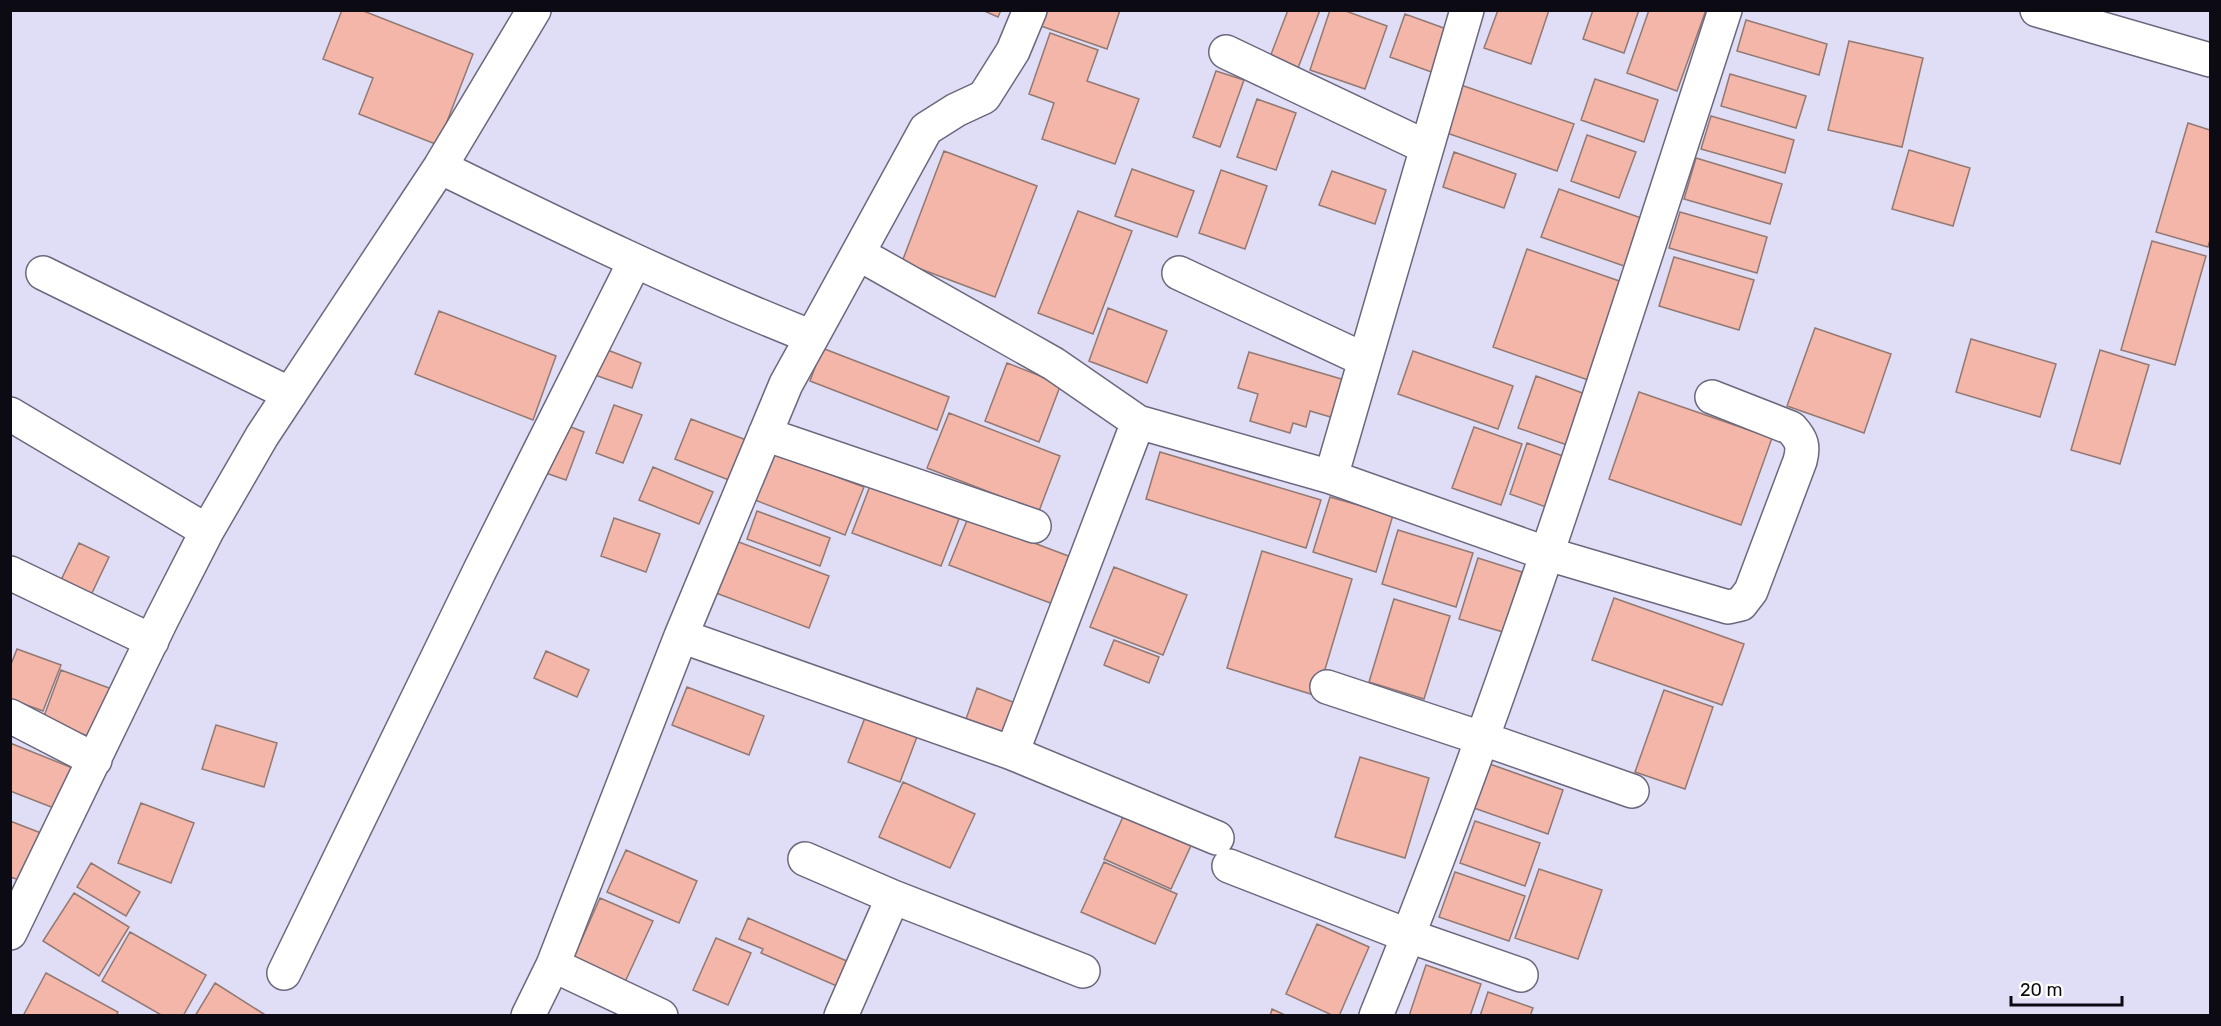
<svg xmlns="http://www.w3.org/2000/svg" width="2221" height="1026" viewBox="0 0 2221 1026" font-family="Rubik,sans-serif">
  <style>
    .building { fill: #f3b6a8; stroke: #937973; stroke-width: 1.5 }
    .lines { fill: none; stroke-linecap: round; stroke-linejoin: round }
    .minor-casing { stroke: #6b687e; stroke-width: 36 }
    .tertiary-casing { stroke: #6b687e; stroke-width: 36 }
    .minor { stroke: #fff; stroke-width: 33 }
    .tertiary { stroke: #fff; stroke-width: 33 }
  </style>
  <rect width="100%" height="100%" fill="#e0ddf6"/>
  <path class="building" d="M 342,10 L 361,10 L 473,54 L 438,145 L 359,114 L 373,78 L 323,59 Z
    M 982,10 L 1001,10 L 998,17 Z
    M 1043,10 L 1120,10 L 1107,49 L 1038,25 Z
    M 1288,10 L 1320,10 L 1298,68 L 1270,57 Z
    M 1330,10 L 1343,10 L 1387,26 L 1365,89 L 1310,70 Z
    M 1498,10 L 1549,10 L 1531,64 L 1484,48 Z
    M 1593,10 L 1639,10 L 1624,53 L 1583,39 Z
    M 1649,10 L 1706,10 L 1677,91 L 1627,73 Z
    M 1405,14 L 1452,31 L 1437,74 L 1390,57 Z
    M 1746,20 L 1827,44 L 1819,75 L 1737,51 Z
    M 1050,33 L 1098,50 L 1087,81 L 1139,99 L 1115,164 L 1042,139 L 1054,103 L 1029,94 Z
    M 1849,41 L 1923,58 L 1902,147 L 1828,130 Z
    M 1216,71 L 1244,80 L 1220,147 L 1193,137 Z
    M 1730,74 L 1806,96 L 1796,128 L 1721,106 Z
    M 1595,79 L 1658,100 L 1644,142 L 1581,120 Z
    M 1461,85 L 1574,124 L 1557,171 L 1444,132 Z
    M 1257,99 L 1296,113 L 1276,170 L 1237,157 Z
    M 1711,116 L 1794,140 L 1785,173 L 1701,149 Z
    M 2188,123 L 2210,130 L 2210,240 L 2208,247 L 2156,232 Z
    M 1587,135 L 1636,152 L 1619,198 L 1571,181 Z
    M 1909,150 L 1970,168 L 1953,226 L 1892,209 Z
    M 944,151 L 1037,186 L 995,297 L 902,262 Z
    M 1454,152 L 1516,174 L 1504,208 L 1443,187 Z
    M 1696,158 L 1782,184 L 1770,224 L 1684,199 Z
    M 1132,169 L 1194,191 L 1177,237 L 1115,216 Z
    M 1221,170 L 1267,186 L 1245,249 L 1199,233 Z
    M 1332,171 L 1386,190 L 1375,224 L 1319,205 Z
    M 1559,189 L 1644,219 L 1627,267 L 1541,237 Z
    M 1078,211 L 1132,231 L 1093,334 L 1038,313 Z
    M 1680,212 L 1767,237 L 1757,273 L 1669,248 Z
    M 2152,241 L 2206,256 L 2175,365 L 2121,350 Z
    M 1527,249 L 1628,284 L 1594,382 L 1493,347 Z
    M 1674,257 L 1754,280 L 1739,330 L 1659,306 Z
    M 1108,308 L 1167,331 L 1147,383 L 1089,361 Z
    M 439,311 L 556,356 L 533,420 L 415,374 Z
    M 1815,328 L 1891,354 L 1864,433 L 1787,406 Z
    M 1971,339 L 2056,364 L 2040,417 L 1956,392 Z
    M 822,348 L 949,397 L 937,430 L 810,381 Z
    M 605,349 L 641,363 L 632,388 L 595,375 Z
    M 2100,350 L 2149,365 L 2120,464 L 2071,450 Z
    M 1413,351 L 1513,386 L 1498,429 L 1398,394 Z
    M 1249,352 L 1345,380 L 1334,418 L 1310,411 L 1306,427 L 1293,423 L 1290,433 L 1250,421 L 1258,394 L 1238,388 Z
    M 1007,363 L 1061,384 L 1039,442 L 985,421 Z
    M 1536,376 L 1588,395 L 1570,446 L 1518,428 Z
    M 1639,392 L 1772,438 L 1741,525 L 1609,479 Z
    M 614,405 L 642,415 L 623,463 L 596,453 Z
    M 949,413 L 1060,456 L 1039,511 L 927,468 Z
    M 691,419 L 749,441 L 734,482 L 675,459 Z
    M 558,422 L 584,432 L 566,480 L 540,471 Z
    M 1474,427 L 1522,444 L 1501,505 L 1452,488 Z
    M 1527,443 L 1574,460 L 1557,511 L 1510,494 Z
    M 1160,452 L 1321,500 L 1306,548 L 1146,499 Z
    M 773,453 L 864,487 L 845,535 L 755,500 Z
    M 653,467 L 713,492 L 699,524 L 639,500 Z
    M 870,486 L 959,519 L 941,566 L 852,533 Z
    M 1330,497 L 1393,515 L 1376,572 L 1313,552 Z
    M 757,511 L 830,538 L 820,566 L 747,539 Z
    M 614,518 L 660,534 L 646,572 L 601,556 Z
    M 968,518 L 1071,557 L 1053,604 L 949,565 Z
    M 1398,530 L 1473,553 L 1456,607 L 1382,584 Z
    M 736,541 L 829,576 L 809,628 L 716,593 Z
    M 79,543 L 109,557 L 91,595 L 61,580 Z
    M 1262,551 L 1352,579 L 1317,696 L 1227,668 Z
    M 1478,558 L 1522,572 L 1503,632 L 1459,619 Z
    M 1114,567 L 1187,595 L 1163,655 L 1090,627 Z
    M 1614,598 L 1744,644 L 1722,705 L 1592,660 Z
    M 1394,599 L 1450,616 L 1424,699 L 1369,682 Z
    M 1114,640 L 1159,657 L 1149,683 L 1104,665 Z
    M 17,649 L 61,665 L 43,711 L 10,699 L 10,667 Z
    M 546,651 L 589,670 L 577,697 L 534,678 Z
    M 61,670 L 117,691 L 98,740 L 43,719 Z
    M 687,687 L 764,716 L 749,755 L 672,725 Z
    M 977,688 L 1018,704 L 1006,734 L 966,719 Z
    M 1664,690 L 1713,707 L 1685,789 L 1635,772 Z
    M 866,715 L 918,734 L 900,782 L 848,762 Z
    M 216,725 L 277,743 L 264,787 L 202,769 Z
    M 10,743 L 75,769 L 59,810 L 10,791 Z
    M 1360,757 L 1429,778 L 1405,858 L 1335,837 Z
    M 1487,763 L 1563,790 L 1548,834 L 1471,807 Z
    M 903,782 L 975,814 L 950,868 L 879,837 Z
    M 141,803 L 194,823 L 171,883 L 118,863 Z
    M 1127,808 L 1194,839 L 1171,889 L 1104,859 Z
    M 10,821 L 41,833 L 23,881 L 10,877 Z
    M 1475,821 L 1540,843 L 1525,886 L 1460,863 Z
    M 626,850 L 697,881 L 679,923 L 607,892 Z
    M 1104,862 L 1177,894 L 1155,944 L 1081,912 Z
    M 91,863 L 140,892 L 126,916 L 77,887 Z
    M 1539,869 L 1602,890 L 1578,959 L 1515,938 Z
    M 1455,872 L 1525,896 L 1509,941 L 1439,917 Z
    M 74,893 L 129,927 L 99,976 L 43,941 Z
    M 600,898 L 653,921 L 625,982 L 573,959 Z
    M 748,918 L 849,962 L 839,987 L 761,953 L 763,949 L 739,939 Z
    M 1317,924 L 1369,947 L 1339,1016 L 1334,1016 L 1286,994 Z
    M 130,932 L 206,975 L 183,1016 L 163,1016 L 102,981 Z
    M 716,938 L 751,953 L 728,1005 L 693,990 Z
    M 1426,965 L 1481,984 L 1470,1016 L 1409,1016 Z
    M 46,973 L 118,1012 L 116,1016 L 23,1016 Z
    M 215,983 L 267,1016 L 195,1016 Z
    M 1488,992 L 1533,1008 L 1530,1016 L 1480,1016 Z
    M 1272,1009 L 1287,1016 L 1270,1016 Z"/>
  <g class="lines">
    <g class="minor-casing">
      <path id="minor" d="M 1226,52 L 1426,147
        M 440,167 C 562,227 685,287 812,337 L 786,384 L 681,636 L 1012,753
        M 859,254 L 1054,364 L 1138,422 L 1012,753 L 1217,838
        M 43,273 L 290,394
        M 1179,273 L 1365,360
        M 812,337 L 926,129 L 956,110 L 984,97 L 1013,51 L 1030,10
        M 10,414 L 207,531
        M 1138,422 L 1331,477 L 1548,554 L 1728,607 L 1741,604 L 1751,591 L 1800,461 C 1804,446 1802,440 1791,428 L 1712,397
        M 765,434 L 1034,526
        M 1331,477 L 1467,10
        M 10,573 L 152,641
        M 1327,687 L 1481,738 L 1632,791
        M 10,716 L 95,760
        M 805,859 L 893,897
        M 1229,866 L 1409,936 L 1521,975
        M 10,933 L 162,619 L 207,531 L 262,436 L 440,167 L 534,10
        M 553,965 L 661,1016
        M 284,973 L 480,570 L 635,261
        M 528,1016 L 553,965 L 681,636
        M 841,1016 L 893,897 L 1083,971
        M 1376,1016 C 1510,687 1615,348 1725,10"/>
    </g>
    <g class="tertiary-casing">
      <path id="tertiary" d="M 2037,10 L 2210,60"/>
    </g>
    <use href="#minor" class="minor"/>
    <use href="#tertiary" class="tertiary"/>
  </g>
  <rect width="2221" height="1026" fill="none" stroke="#0c0b13" stroke-width="24"/>
  <path d="M2011 996v9h111v-9" fill="none" stroke="#0c0b13" stroke-width="3"/>
  <text x="2020" y="996" font-size="18" fill="#0c0b13" stroke="#ffffff" stroke-width="4.5" paint-order="stroke">20 m</text>
</svg>
